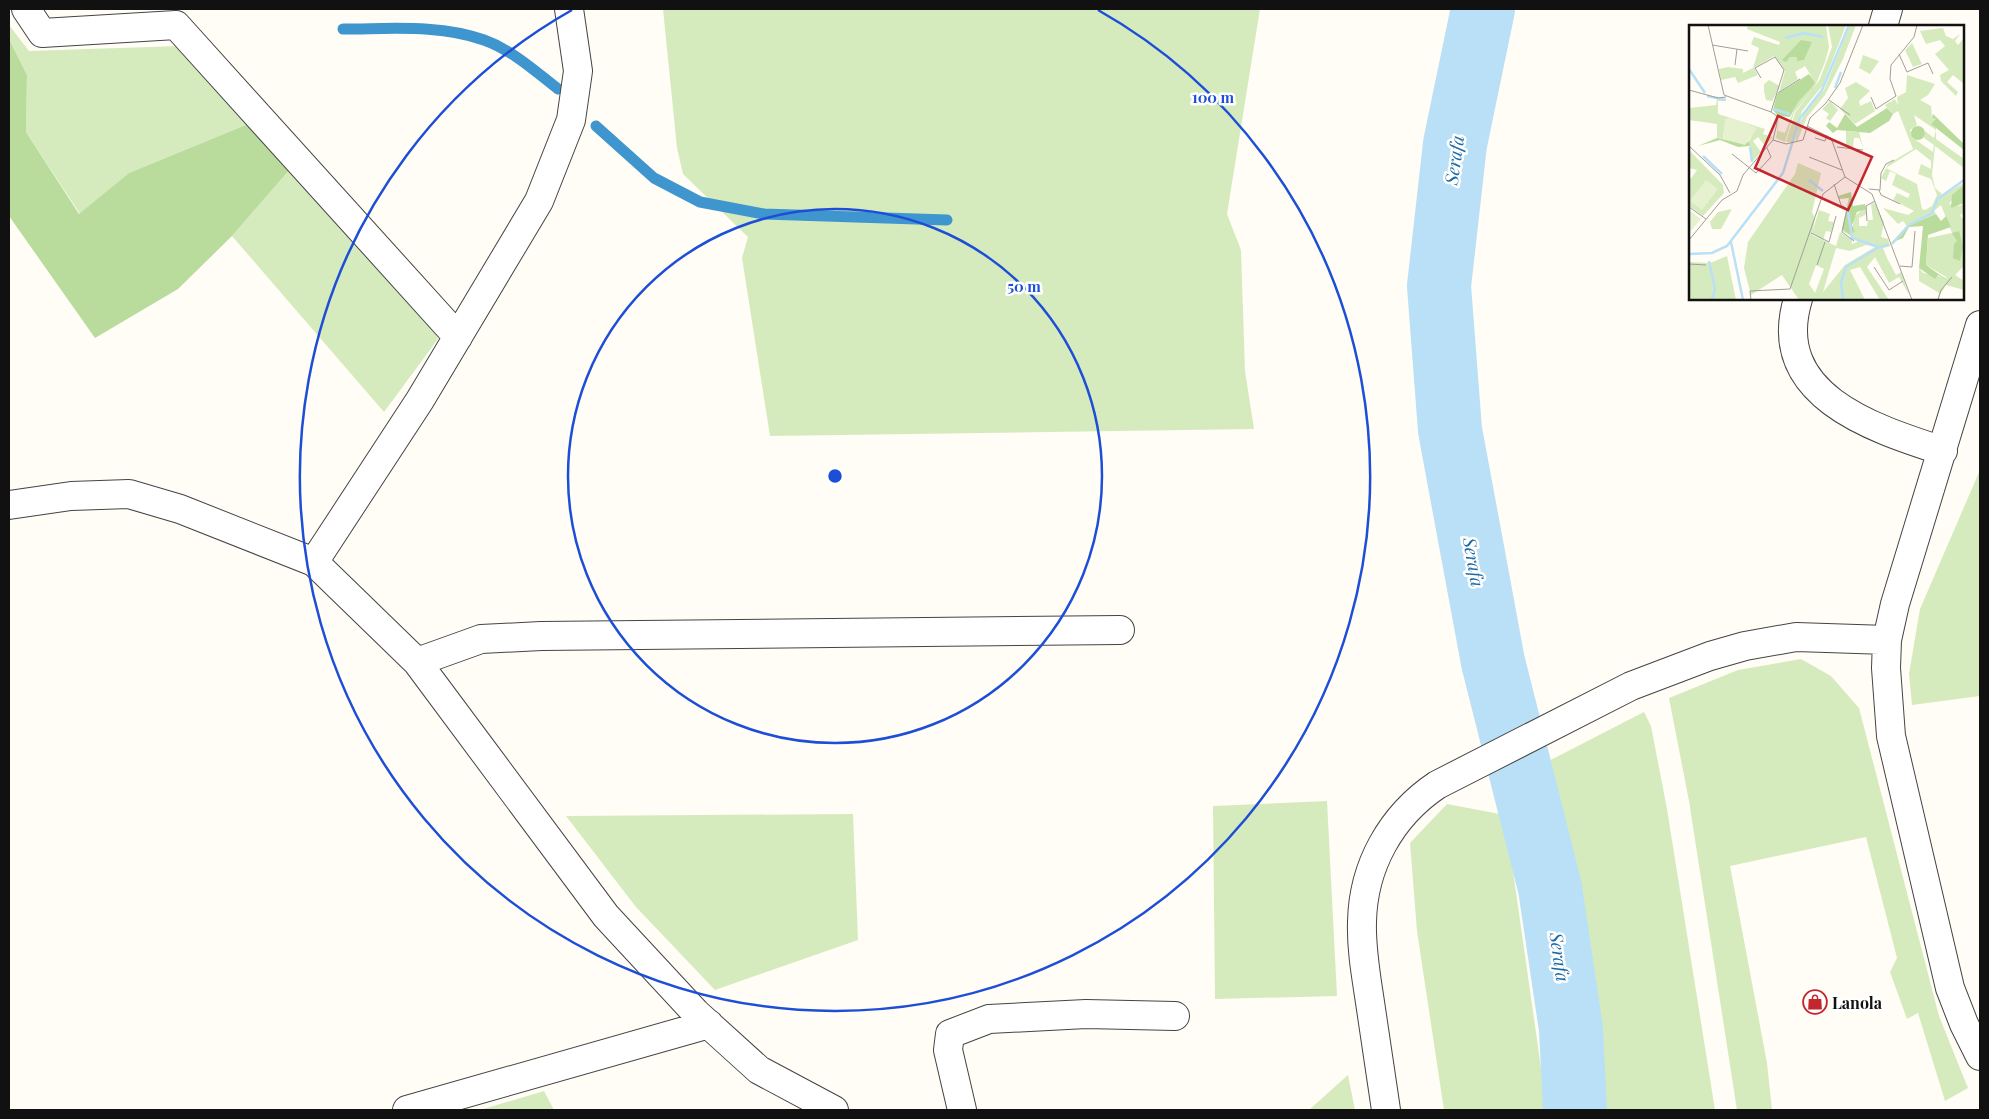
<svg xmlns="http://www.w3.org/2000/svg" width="1989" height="1119" viewBox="0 0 1989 1119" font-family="'Playfair Display',serif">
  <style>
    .green { fill: #d5ebbd }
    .forest { fill: #b9dc9c }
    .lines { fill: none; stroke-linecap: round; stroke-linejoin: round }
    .stream { stroke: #3f96cf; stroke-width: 11 }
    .river { stroke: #b9e0f7; stroke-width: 64 }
    .minor-casing { stroke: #444; stroke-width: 30 }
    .minor { stroke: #fff; stroke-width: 28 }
    .ring { fill: none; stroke: #1d4ed8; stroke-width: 2.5 }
    .labels { text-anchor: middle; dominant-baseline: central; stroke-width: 5; stroke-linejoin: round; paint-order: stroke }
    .poi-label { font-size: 16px; font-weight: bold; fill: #111; stroke: #fff; text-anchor: start }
    .water-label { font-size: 18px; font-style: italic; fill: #1768a6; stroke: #fff }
    .inset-river { fill: none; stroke: #b9e0f7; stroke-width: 2.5 }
    .inset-road { fill: none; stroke: #a09f9a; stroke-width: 1 }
    .view { fill: #c4262e; fill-opacity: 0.15; stroke: #c4262e; stroke-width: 2.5 }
    .inset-edge { fill: none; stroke: #111; stroke-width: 2.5 }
    .centre { fill: #1d4ed8; stroke: #fff; stroke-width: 2.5 }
    .ring-label { font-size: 15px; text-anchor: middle; font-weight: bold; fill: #1d4ed8; stroke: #fff; stroke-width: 5; stroke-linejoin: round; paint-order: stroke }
  </style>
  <rect width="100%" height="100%" fill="#fffdf5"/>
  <path class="green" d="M 663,9 L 1260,9 L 1227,214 L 1241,250 L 1245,371 L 1254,429 L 770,436 L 742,258 L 748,237 L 683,174 L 677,148 Z
    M 9,25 L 29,51 L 179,46 L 248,124 L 129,173 L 80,214 L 26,132 L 27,75 L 9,39 Z
    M 291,168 L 434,325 L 438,339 L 384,412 L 232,236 Z
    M 1980,470 L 1980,696 L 1912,705 L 1909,674 L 1920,609 Z
    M 1801,659 L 1831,676 L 1859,708 L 1939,1016 L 1968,1088 L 1945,1101 L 1918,1013 L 1907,1019 L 1890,972 L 1897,958 L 1866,837 L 1730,866 L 1767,1063 L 1772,1110 L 1737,1110 L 1689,801 L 1669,698 L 1738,670 Z
    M 1644,712 L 1651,726 L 1667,809 L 1715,1110 L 1601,1110 L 1590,967 L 1535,768 Z
    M 1327,801 L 1337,996 L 1215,999 L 1213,806 Z
    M 1447,804 L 1505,815 L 1547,1110 L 1444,1110 L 1417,931 L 1410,843 Z
    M 853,814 L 858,940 L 715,990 L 636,907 L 566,816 Z
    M 1348,1075 L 1355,1110 L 1309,1110 Z
    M 544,1091 L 554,1110 L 480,1110 Z"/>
  <path class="forest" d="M 9,39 L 27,75 L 26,132 L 79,214 L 129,173 L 248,124 L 291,168 L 232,236 L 178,289 L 95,338 L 9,216 Z"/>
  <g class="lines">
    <path class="stream" d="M 343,29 C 389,29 440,24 484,40 C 512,50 535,71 558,89
      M 596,126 L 654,178 L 700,202 L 764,214 L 947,220"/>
    <path class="river" d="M 1483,9 L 1455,144 L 1439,286 L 1450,430 L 1493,662 L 1550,888 L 1571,1029 L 1575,1110"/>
    <g class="minor-casing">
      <path id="minor" d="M 26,9 L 42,33 L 176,25 L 458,337
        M 1883,26 L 1888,9
        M 1798,299 C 1769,395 1872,428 1943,451
        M 1980,325 L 1895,604 L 1887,640 L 1886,668 L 1891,736 L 1950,988 L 1964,1024 L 1980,1056
        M 9,505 L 71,496 L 129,494 L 180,509 L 314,562 L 417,662 L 606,916 L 696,1013 L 759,1070 L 834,1110
        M 314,562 L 420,400 L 539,201 L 571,120 L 578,71 L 569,9
        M 417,662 L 481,639 L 541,636 L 1120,630
        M 407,1110 L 709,1024
        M 962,1110 L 948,1050 L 950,1034 L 989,1019 L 1086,1014 L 1175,1016
        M 1386,1110 C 1381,1076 1376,1043 1371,1009 C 1367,981 1361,951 1362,922 C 1363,866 1391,816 1437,785 L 1631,686 L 1710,656 L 1745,646 L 1796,637 L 1887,640"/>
    </g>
    <use href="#minor" class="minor"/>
  </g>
  <g class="ring">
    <circle cx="835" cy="476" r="267"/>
    <path d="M1098 10A535 535 0 1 1 572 10"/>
  </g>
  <defs>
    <g id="shop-ring" transform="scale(1.25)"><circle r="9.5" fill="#fff" stroke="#c4262e" stroke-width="1.5"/><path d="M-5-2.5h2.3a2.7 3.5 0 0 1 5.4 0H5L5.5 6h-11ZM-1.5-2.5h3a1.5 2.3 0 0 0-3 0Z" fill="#c4262e"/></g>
  </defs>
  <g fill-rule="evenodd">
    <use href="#shop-ring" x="1815" y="1002"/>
  </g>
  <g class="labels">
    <g class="poi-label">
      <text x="1832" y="1002">Lanola</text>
    </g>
    <g class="water-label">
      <text transform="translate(1454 160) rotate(-82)">Serafa</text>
      <text transform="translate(1474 562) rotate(80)">Serafa</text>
      <text transform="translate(1560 957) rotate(82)">Serafa</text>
    </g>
  </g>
  <g transform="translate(1689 25)">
    <rect width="275" height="275" fill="#fffdf5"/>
    <path d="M 59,0 L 137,1 L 140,22 L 136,37 L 126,61 L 105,88 L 96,117 L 87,113 L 90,93 L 89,106 L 96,108 L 108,77 L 126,57 L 116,41 L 106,47 L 109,54 L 90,67 L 96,46 L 85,31 L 65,43 L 69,50 L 49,58 L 46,52 L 32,55 L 30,44 L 39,42 L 54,44 L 54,48 L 64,43 L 70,23 L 62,19 L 65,12 L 90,20 L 91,17 L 58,4 ZM 139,0 L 157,0 L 134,60 L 113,86 L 103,117 L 97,117 L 106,88 L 131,54 L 143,22 ZM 161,0 L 167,0 L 154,34 L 136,70 L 118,92 L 108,117 L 106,115 L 111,97 L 120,80 L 135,65 ZM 254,3 L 257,11 L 264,14 L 271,9 L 266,16 L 269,20 L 275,13 L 275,59 L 264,50 L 258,57 L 269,67 L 267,71 L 252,56 L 251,50 L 260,45 L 246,29 L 256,21 L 251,15 L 237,19 L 231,6 ZM 223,18 L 233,39 L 224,42 L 216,25 ZM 174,30 L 190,36 L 181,49 L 170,43 ZM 218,50 L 246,59 L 239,70 L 231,75 L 242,81 L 243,93 L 247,94 L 247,114 L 275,134 L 275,143 L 246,121 L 243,150 L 246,163 L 253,169 L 250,172 L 275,158 L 260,179 L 271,181 L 275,178 L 275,188 L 271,190 L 275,196 L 275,241 L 266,250 L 275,256 L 275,265 L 257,260 L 248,275 L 250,268 L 230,256 L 230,243 L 234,248 L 259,253 L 237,240 L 239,213 L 263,208 L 252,180 L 245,186 L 247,189 L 218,201 L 214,196 L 209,199 L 194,183 L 219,190 L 225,186 L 204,175 L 208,168 L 219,173 L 221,169 L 203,160 L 207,149 L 201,146 L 197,156 L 192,153 L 199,139 L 224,124 L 209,86 L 204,89 L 196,80 L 206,74 L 209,80 L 208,72 L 217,67 ZM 225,90 L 247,105 L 245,113 L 236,106 L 235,113 L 245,120 L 244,127 L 224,113 L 221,105 L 228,100 ZM 227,124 L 242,136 L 242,144 L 232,139 L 229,149 L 242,154 L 248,170 L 243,181 L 236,185 L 233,184 L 228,159 L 197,143 ZM 80,55 L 91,61 L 83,76 L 77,75 L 75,66 L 75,59 ZM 167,57 L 181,66 L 170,76 L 171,81 L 182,76 L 186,86 L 166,99 L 151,84 L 159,73 L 156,63 ZM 28,74 L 38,76 L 29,76 L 29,89 L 76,104 L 74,109 L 84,112 L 76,121 L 69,112 L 64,116 L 72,127 L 63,137 L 60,116 L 67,103 L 35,105 L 34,114 L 28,113 L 28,99 L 0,95 L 0,83 L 27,80 ZM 141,76 L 149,85 L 141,96 L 137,93 L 140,89 L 133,84 ZM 157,106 L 170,107 L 174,122 L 170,113 L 165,113 L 164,123 L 157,122 ZM 0,125 L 34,160 L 35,168 L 14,191 L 0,181 L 0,156 L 8,145 L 0,143 ZM 109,138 L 132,148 L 123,187 L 126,193 L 123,210 L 147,221 L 151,207 L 163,215 L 163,219 L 168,217 L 169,215 L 153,206 L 164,202 L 164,193 L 174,184 L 177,184 L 178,189 L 170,193 L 170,201 L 178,201 L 179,195 L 184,195 L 182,179 L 186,178 L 195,197 L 192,212 L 199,214 L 201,221 L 194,223 L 198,233 L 207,250 L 212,247 L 220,270 L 210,252 L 200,258 L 186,232 L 178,242 L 200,275 L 191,275 L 171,242 L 161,245 L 176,275 L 110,275 L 93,250 L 62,270 L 55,243 L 59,217 L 106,149 ZM 177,220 L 186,222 L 156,240 L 134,267 L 147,223 L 161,226 ZM 127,240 L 135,244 L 126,268 L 120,259 ZM 43,184 L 32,204 L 23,204 L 21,197 L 29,187 ZM 130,185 L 141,189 L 139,196 L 145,197 L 142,207 L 137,206 L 134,215 L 123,208 ZM 38,231 L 47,275 L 0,275 L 0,237 L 21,238 Z" fill="#d5ebbd" fill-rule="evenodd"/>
    <path d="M 112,15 L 123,17 L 115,35 L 108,36 L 108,32 L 101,32 L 97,37 L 93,35 ZM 120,49 L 126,57 L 123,62 L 109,77 L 101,92 L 89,91 L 84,85 L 88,69 ZM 198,83 L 204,89 L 200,96 L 181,108 L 148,105 L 144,108 L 137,101 L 140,97 L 148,103 L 156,89 L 168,102 ZM 244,89 L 275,119 L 275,125 L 242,99 L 247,94 L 243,93 ZM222 108a7 7 0 1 1 14 0a7 7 0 1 1-14 0ZM 28,113 L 56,119 L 60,116 L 61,121 L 49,122 L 31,115 L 9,121 ZM 275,160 L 275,178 L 262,183 L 263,170 ZM 162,167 L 164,181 L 176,179 L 177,184 L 168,187 L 163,200 L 166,207 L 160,209 L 153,204 L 160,173 L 150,174 L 149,171 ZM 247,189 L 252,196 L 257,191 L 262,202 L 239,210 L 237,240 L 258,255 L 249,250 L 246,254 L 230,243 L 234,201 L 220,202 L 214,213 L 202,218 L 218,201 ZM 270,206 L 274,221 L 271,236 L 264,233 L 265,219 L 268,216 L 263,208 Z" fill="#b9dc9c"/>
    <path d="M 43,93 L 68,103 L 56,120 L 34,114 L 36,94 ZM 17,155 L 29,164 L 13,185 L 1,176 ZM 0,185 L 12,194 L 0,208 Z" fill="#e6f2cf"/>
    <path class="inset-river" d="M 96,13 L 115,8 L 134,12M 0,44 L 16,68M 146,63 L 152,47M 18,71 L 37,75M 84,84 L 101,89M 61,122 L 63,137M 14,131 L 33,149M 120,155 L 134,166M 250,173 L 275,155M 159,186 L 163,213 L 190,222M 42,217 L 54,275M 203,219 L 220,200 L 243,188 L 249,173M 0,229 L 23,228 L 38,221 L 94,148 L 111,93 L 133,65 L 160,0M 20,236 L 26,264 L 23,275M 154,275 L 152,257 L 157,242 L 190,222 L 200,220"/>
    <path class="inset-road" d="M 23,20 L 59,26M 210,29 L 218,47 L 239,38 L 244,49M 46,40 L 48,24M 72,53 L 66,43 L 86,32 L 95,45 L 82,87M 0,65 L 29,73 L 37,72M 89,68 L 111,54M 182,72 L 187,84 L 207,71 L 201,54 L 202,40 L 225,12 L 228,0M 140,75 L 161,90M 118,101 L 142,113 L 156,152 L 183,169 L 223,275M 126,113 L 136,116 L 138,110M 84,115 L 97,119 L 114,115 L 121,93 L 137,78 L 151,58 L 174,0M 0,121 L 31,150 L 41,168M 148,122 L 174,125M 43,129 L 67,148 L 82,132 L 78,123M 120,132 L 153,145M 145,159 L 152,180 L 158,184 L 153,207 L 165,216M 180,164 L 191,165 L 192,148 L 197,139 L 205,135M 190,165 L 192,170 L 211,179M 0,182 L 17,194M 178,196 L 177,181 L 186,176M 122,208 L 140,217 L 147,191M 0,215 L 33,175 L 48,166 L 54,150 L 84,115 L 88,98 L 88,91 L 82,87 L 35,70 L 19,0M 0,239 L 17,240M 128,240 L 136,217M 211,241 L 223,242 L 226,206M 185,242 L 200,265 L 214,256M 62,275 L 61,266 L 101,264 L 134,169 L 156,152M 249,275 L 252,265 L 263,252"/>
    <path class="view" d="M 89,91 L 183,132 L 159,185 L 66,143 Z"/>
    <rect width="275" height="275" class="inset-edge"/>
  </g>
  <circle cx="835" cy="476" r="8" class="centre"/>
  <g class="ring-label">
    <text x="1213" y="103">100 m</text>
    <text x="1024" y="292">50 m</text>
  </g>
  <rect width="1989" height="1119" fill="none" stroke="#111111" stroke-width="20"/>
</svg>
